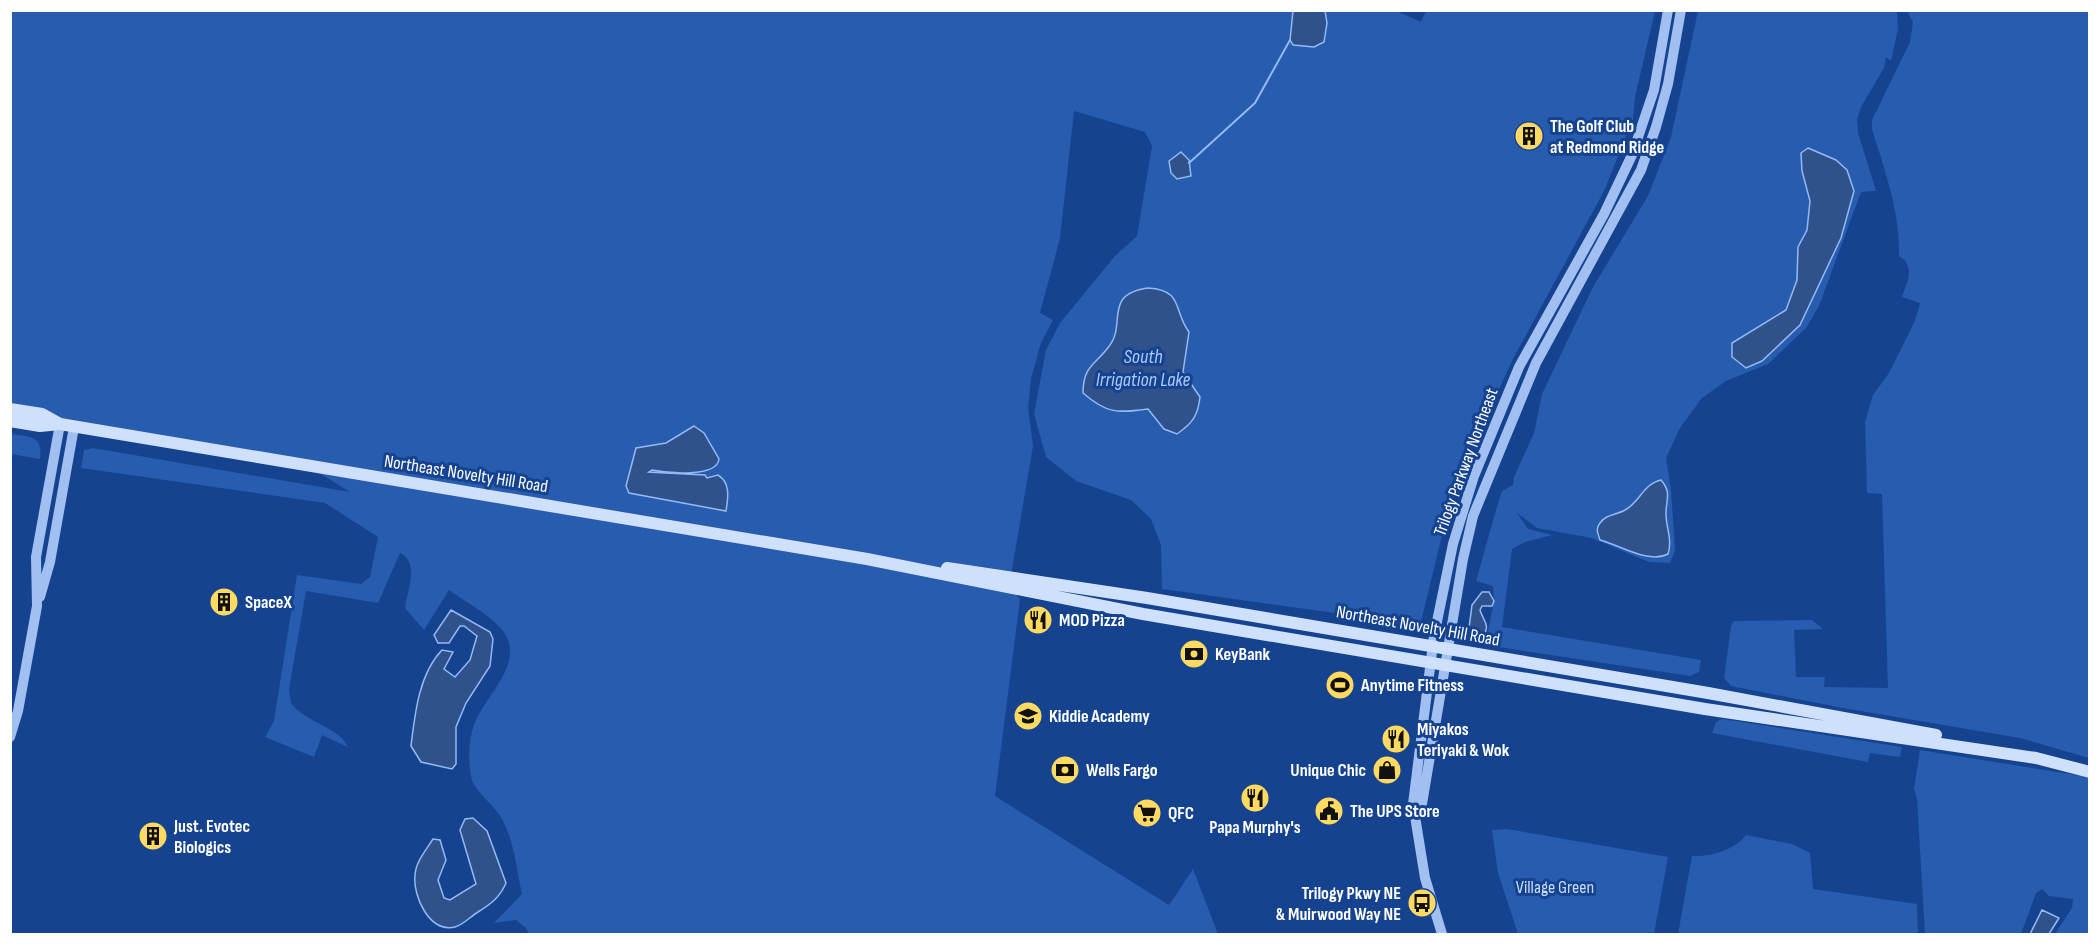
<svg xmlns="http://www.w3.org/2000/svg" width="2100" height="945" viewBox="0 0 2100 945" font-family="'Sofia Sans Condensed',sans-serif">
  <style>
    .green { fill: #275caf }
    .water { fill: #30528c; stroke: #93baf4; stroke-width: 1.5 }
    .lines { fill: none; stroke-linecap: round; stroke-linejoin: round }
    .stream { stroke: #93baf4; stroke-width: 2 }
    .tertiary { stroke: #a1c0f1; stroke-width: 10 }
    .secondary { stroke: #cfe0fb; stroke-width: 12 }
    .labels { text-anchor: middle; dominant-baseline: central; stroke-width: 6; stroke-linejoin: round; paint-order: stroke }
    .poi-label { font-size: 18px; font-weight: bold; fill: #fff; stroke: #154390; text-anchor: start }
    .street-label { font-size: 18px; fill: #fff; stroke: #154390 }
    .park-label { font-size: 18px; fill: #c8dcfc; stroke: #154390 }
    .water-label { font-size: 20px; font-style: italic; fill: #adcbf8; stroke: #154390 }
  </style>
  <rect width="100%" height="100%" fill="#154390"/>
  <path class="green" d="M 23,10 L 1394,10 L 1421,22 L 1426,11 L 1655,11 L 1635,97 L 1633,119 L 1604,191 L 1513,359 L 1472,447 L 1444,511 L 1441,528 L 1444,527 L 1422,618 L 1419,624 L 1412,627 L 1337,619 L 1342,614 L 1162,589 L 1161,545 L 1151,519 L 1131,500 L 1076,481 L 1046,457 L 1034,414 L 1046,350 L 1060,323 L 1115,256 L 1137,236 L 1152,146 L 1145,132 L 1074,111 L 1060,238 L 1040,313 L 1053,320 L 1041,343 L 1031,379 L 1028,408 L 1033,446 L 1009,587 L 1020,599 L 995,796 L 1169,905 L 1193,869 L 1218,934 L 529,934 L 526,928 L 516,920 L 494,923 L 522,894 C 516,868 515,844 502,819 C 496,807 475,791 472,780 C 468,764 468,741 474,725 C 483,697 527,663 503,631 C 491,615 465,602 449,590 L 424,630 L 405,608 C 407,592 420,562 400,553 L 378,603 L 306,591 L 289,689 L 291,703 C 306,723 339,727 348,747 L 322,735 L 314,757 L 265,737 L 274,721 L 297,575 L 361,584 L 370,577 L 378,537 L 325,503 L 81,468 L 84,450 L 93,448 L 350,492 L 308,466 L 11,409 L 10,11 Z
    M 1698,11 L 1897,11 L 1898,29 L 1891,61 L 1886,57 L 1884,68 L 1861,107 L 1857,120 L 1858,133 L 1876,191 L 1861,192 L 1819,306 L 1806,328 L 1768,364 L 1726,381 L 1702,398 L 1680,428 L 1666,458 L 1671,490 L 1675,550 L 1670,563 L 1649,562 L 1592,538 L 1537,528 L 1517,513 L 1528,529 L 1552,535 L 1525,542 L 1512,549 L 1502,627 L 1701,660 L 1699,672 L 1690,676 L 1485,645 L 1494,601 L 1493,586 L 1476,581 L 1498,503 L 1502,491 L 1513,485 L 1514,477 L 1534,433 L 1542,394 L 1593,287 L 1648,196 L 1671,137 Z
    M 1907,11 L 2089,11 L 2089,758 L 2020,738 L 1843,708 L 1731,686 L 1724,678 L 1731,626 L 1734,621 L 1812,620 L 1823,629 L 1794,630 L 1796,677 L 1825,677 L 1824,687 L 1888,688 L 1882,494 L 1867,493 L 1865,422 L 1873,395 L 1889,373 L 1915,321 L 1920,303 L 1902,297 C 1907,282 1916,266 1899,256 C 1900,211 1885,172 1872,129 L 1872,120 L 1910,42 L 1913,22 Z
    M 11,434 C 30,437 43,435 40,459 L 11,454 Z
    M 1722,719 L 1902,747 L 1900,757 L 1870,753 L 1868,762 L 1712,733 L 1716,722 Z
    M 1920,750 L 2089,777 L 2089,934 L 2055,934 L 2072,908 L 2073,899 L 2049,896 L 2042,889 L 2036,893 L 2021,934 L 1925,934 L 1917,798 L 1914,789 Z
    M 1507,829 L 1668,857 L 1654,934 L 1518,934 L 1498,873 L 1492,830 Z
    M 1746,835 L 1792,844 L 1810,853 L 1813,889 L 1917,904 L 1918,934 L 1678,934 L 1692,856 C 1710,857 1735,850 1746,835 Z"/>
  <path class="water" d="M 1293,11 L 1325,11 L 1327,23 L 1324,42 L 1314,47 L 1293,45 L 1290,40 Z
    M 1808,148 L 1836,160 L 1847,170 L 1854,191 L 1841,238 L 1800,325 L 1762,361 L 1746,368 L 1732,357 L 1732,343 L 1786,310 L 1797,280 L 1798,247 L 1807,230 L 1810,201 L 1802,171 L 1801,153 Z
    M 1181,152 L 1189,160 L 1191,176 L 1177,179 L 1171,173 L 1169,161 Z
    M 1148,288 C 1184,290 1173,311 1189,332 L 1183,372 L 1200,397 C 1198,415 1193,423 1177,434 L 1164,429 L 1148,409 C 1117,413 1107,414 1083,393 C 1083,365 1096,365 1110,345 C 1126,324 1103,294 1148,288 Z
    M 694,426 L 704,433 L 719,459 C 717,478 667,473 652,470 L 649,472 L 705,475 L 707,478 L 718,475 C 731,483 728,498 726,511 L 629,493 L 626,486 L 636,448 L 666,443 Z
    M 1661,480 C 1671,492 1667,497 1666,511 C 1665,526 1673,538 1668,554 C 1649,564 1622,546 1600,540 C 1598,534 1595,529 1600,523 C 1606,514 1617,515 1625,510 C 1640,502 1643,484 1661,480 Z
    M 1482,592 L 1489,592 L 1494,601 L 1492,606 L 1482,606 L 1480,610 C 1483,621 1491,624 1483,637 L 1476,637 L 1469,628 L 1472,605 Z
    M 451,610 L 490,632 L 493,639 L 490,666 L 466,703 L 456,727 L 456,764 L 452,769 L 421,762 L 411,746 C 415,713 419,674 442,650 L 453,652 L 444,669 L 455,677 L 470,660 L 477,636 L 464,626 L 460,626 L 449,643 L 438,643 L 434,635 Z
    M 473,818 L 487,831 L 506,883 C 500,897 491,904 478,912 C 471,916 463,925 455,927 C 429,933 413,896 415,876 C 415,863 426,850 433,839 L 440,840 L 446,860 L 438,880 L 444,898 L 450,900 L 476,884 L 460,830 L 465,819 Z
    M 2042,910 L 2059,918 L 2049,934 L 2030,934 Z"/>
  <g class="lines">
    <path class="stream" d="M 1189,163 L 1255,103 L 1290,40"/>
    <path class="tertiary" d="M 40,597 L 50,562 L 74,427
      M 10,737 L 18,711 L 37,606 L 36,557 L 60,424
      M 1415,817 L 1422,804 L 1463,559 L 1473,516 L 1536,363 L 1641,170 L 1656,127 L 1668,84 L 1681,10
      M 1442,934 L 1425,878 L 1413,804 L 1434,636 L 1453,544 L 1474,476 L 1519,367 L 1604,214 L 1632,155 L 1654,90 L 1668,10"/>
    <path class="secondary" d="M 10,409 L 42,414 L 60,424
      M 10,421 L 40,426 L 60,424 L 867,559 L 1143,614 L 1705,709 L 2036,758 L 2090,772
      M 947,568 L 1147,598 L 1708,693 L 1936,735"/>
  </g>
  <defs>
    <g id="building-disc" transform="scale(1.5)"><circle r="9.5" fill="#ffda60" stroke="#154390"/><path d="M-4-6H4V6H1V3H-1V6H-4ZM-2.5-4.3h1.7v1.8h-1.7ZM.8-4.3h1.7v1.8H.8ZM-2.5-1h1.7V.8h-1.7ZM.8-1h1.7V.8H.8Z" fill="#111"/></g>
    <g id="restaurant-disc" transform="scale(1.5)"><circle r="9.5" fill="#ffda60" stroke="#154390"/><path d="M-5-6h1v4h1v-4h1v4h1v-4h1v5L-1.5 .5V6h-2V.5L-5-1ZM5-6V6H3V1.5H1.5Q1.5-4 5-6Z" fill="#111"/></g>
    <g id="bank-disc" transform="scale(1.5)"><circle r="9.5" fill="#ffda60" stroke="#154390"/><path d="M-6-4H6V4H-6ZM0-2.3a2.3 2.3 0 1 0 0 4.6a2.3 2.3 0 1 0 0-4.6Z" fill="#111"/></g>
    <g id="stadium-disc" transform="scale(1.5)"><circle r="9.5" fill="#ffda60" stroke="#154390"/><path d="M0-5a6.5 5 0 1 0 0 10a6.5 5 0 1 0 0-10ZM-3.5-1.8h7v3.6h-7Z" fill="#111"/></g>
    <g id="school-disc" transform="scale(1.5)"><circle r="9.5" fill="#ffda60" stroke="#154390"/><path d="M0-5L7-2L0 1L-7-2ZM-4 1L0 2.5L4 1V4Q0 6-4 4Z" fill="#111"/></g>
    <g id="shop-disc" transform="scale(1.5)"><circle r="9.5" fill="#ffda60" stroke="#154390"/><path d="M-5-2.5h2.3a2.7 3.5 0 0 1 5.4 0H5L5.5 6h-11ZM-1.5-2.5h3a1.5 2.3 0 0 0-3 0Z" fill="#111"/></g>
    <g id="civic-disc" transform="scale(1.5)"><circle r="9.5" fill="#ffda60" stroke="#154390"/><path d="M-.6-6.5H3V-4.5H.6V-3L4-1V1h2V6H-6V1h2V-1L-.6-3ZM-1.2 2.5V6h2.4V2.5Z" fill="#111"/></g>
    <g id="supermarket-disc" transform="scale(1.5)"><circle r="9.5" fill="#ffda60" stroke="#154390"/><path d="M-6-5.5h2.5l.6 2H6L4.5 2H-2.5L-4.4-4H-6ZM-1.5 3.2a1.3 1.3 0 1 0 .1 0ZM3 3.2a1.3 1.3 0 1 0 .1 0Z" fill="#111"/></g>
    <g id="bus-disc" transform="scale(1.5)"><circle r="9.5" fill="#ffda60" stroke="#154390"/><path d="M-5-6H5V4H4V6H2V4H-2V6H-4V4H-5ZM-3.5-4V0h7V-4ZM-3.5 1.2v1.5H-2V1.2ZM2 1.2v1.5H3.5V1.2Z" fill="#111"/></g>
  </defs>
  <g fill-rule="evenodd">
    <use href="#building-disc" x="1529" y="136"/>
    <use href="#building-disc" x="224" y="602"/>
    <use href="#restaurant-disc" x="1038" y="620"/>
    <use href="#bank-disc" x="1194" y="654"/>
    <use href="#stadium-disc" x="1340" y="685"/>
    <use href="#school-disc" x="1028" y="716"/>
    <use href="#restaurant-disc" x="1396" y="739"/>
    <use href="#bank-disc" x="1065" y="770"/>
    <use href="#shop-disc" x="1387" y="770"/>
    <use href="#restaurant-disc" x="1255" y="798"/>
    <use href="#civic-disc" x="1329" y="811"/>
    <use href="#supermarket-disc" x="1147" y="813"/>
    <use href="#building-disc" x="153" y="836"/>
    <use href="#bus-disc" x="1422" y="903"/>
  </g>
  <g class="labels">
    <g class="poi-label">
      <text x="1550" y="126">The Golf Club<tspan x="1550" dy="21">at Redmond Ridge</tspan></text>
      <text x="245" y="602">SpaceX</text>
      <text x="1059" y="620">MOD Pizza</text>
      <text x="1215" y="654">KeyBank</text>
      <text x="1361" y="685">Anytime Fitness</text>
      <text x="1049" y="716">Kiddie Academy</text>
      <text x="1417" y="729">Miyakos<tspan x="1417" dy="21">Teriyaki &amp; Wok</tspan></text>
      <text x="1086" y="770">Wells Fargo</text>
      <text x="1366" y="770" text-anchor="end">Unique Chic</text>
      <text x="1350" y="811">The UPS Store</text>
      <text x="1168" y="813">QFC</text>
      <text x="174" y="826">Just. Evotec<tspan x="174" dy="21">Biologics</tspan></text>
      <text x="1255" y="827" text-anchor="middle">Papa Murphy's</text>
      <text x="1401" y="893" text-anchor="end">Trilogy Pkwy NE<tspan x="1401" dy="21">&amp; Muirwood Way NE</tspan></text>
    </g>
    <g class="street-label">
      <text transform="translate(1466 462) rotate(-70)">Trilogy Parkway Northeast</text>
      <text transform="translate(466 474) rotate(9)">Northeast Novelty Hill Road</text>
      <text transform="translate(1418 626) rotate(10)">Northeast Novelty Hill Road</text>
    </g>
    <g class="park-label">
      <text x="1555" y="887">Village Green</text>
    </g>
    <g class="water-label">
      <text x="1143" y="357">South<tspan x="1143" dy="23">Irrigation Lake</tspan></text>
    </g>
  </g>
  <rect width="2100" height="945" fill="none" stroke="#ffffff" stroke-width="24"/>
</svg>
